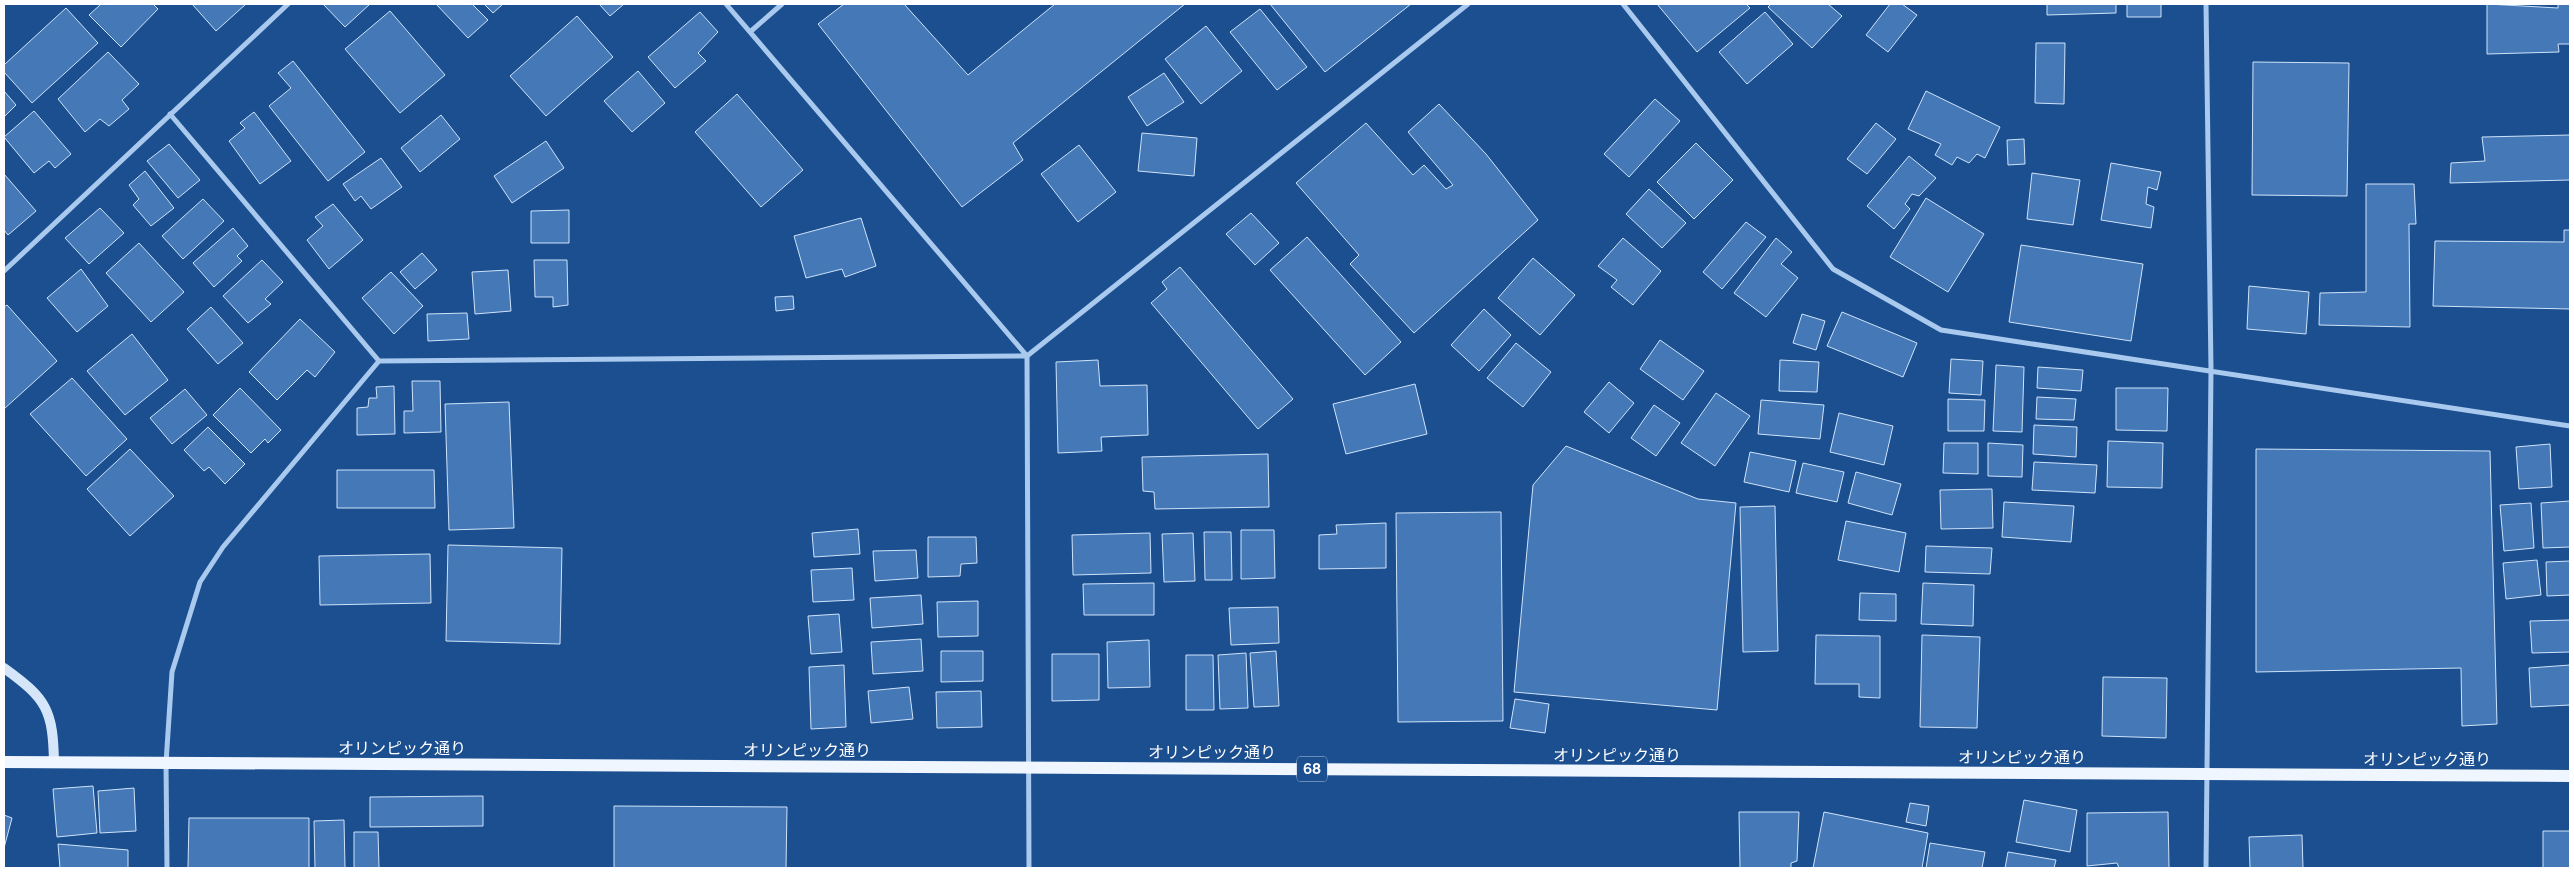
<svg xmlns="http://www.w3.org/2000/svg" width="2574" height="872" viewBox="0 0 2574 872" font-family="Raleway,'Noto Sans JP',sans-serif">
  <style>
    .building { fill: #4478b7; stroke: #cfe3fa }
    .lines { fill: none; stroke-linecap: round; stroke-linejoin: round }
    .street { stroke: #a9c9ee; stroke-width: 5 }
    .secondary { stroke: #d6e6fa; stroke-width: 10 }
    .primary { stroke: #f0f6ff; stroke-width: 12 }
    .labels { text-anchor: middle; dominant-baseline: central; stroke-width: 4; stroke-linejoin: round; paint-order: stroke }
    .shield { fill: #1b4f8f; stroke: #bbcadd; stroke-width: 1 }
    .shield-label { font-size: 15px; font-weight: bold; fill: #fff }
    .street-label { font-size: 16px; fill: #fff; stroke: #1b4f8f }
  </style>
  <rect width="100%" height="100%" fill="#1b4f8f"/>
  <path class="building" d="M 101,4 L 153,4 L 158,9 L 121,47 L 89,15 Z
    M 192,4 L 246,4 L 216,31 Z
    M 323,4 L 370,4 L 345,27 Z
    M 436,4 L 472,4 L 488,20 L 468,38 Z
    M 484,4 L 503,4 L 493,13 Z
    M 599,4 L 624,4 L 610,16 Z
    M 844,4 L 904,4 L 968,75 L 1055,4 L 1185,4 L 1013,143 L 1023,160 L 962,207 L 818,24 Z
    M 1270,4 L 1411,4 L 1325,72 Z
    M 1657,4 L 1746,4 L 1750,8 L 1697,52 Z
    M 1771,4 L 1828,4 L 1842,16 L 1812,48 L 1768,7 Z
    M 1890,4 L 1902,4 L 1917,15 L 1888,52 L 1866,35 Z
    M 2047,4 L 2116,4 L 2116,13 L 2047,15 Z
    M 2127,4 L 2161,4 L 2161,17 L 2127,17 Z
    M 2487,4 L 2558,8 L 2558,4 L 2570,4 L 2570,44 L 2558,44 L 2559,52 L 2487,54 Z
    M 66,8 L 98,43 L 32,103 L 4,72 L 4,65 Z
    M 1260,9 L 1307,67 L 1277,90 L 1230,32 Z
    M 390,11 L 445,75 L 400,113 L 345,49 Z
    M 700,12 L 718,32 L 698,53 L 706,61 L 675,88 L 648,57 Z
    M 1765,12 L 1793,44 L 1747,84 L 1719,52 Z
    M 577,16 L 613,57 L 546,116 L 510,76 Z
    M 1206,26 L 1242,71 L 1201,104 L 1165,59 Z
    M 2036,43 L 2065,43 L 2064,104 L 2035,103 Z
    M 108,52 L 139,84 L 122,100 L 129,109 L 109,126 L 100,119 L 85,132 L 58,99 Z
    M 293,61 L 365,152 L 328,181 L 269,106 L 291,88 L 278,73 Z
    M 2253,62 L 2349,63 L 2347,196 L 2252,195 Z
    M 638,71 L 665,103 L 632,132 L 604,101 Z
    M 1164,73 L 1184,102 L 1147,126 L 1128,97 Z
    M 4,91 L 16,105 L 4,117 Z
    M 1926,91 L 2000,127 L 1985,158 L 1977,154 L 1969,163 L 1957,157 L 1952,165 L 1935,155 L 1941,144 L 1908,129 Z
    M 737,94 L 803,170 L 761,207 L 695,132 Z
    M 1655,99 L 1680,121 L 1629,177 L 1604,154 Z
    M 1439,104 L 1486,154 L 1538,220 L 1414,333 L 1350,264 L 1359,255 L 1296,183 L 1366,123 L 1413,175 L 1424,165 L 1446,189 L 1453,185 L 1408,132 Z
    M 34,111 L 71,154 L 55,168 L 49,161 L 34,173 L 4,137 Z
    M 254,112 L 291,161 L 260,184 L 229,141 L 245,128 L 240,123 Z
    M 441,115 L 460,139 L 420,172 L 401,148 Z
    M 1876,123 L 1896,139 L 1867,174 L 1847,159 Z
    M 1142,133 L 1197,138 L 1194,176 L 1138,171 Z
    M 2570,135 L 2570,180 L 2450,183 L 2451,163 L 2485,161 L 2482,137 Z
    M 2024,139 L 2025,164 L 2008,165 L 2007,140 Z
    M 546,141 L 564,168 L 512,203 L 494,176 Z
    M 1696,143 L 1733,180 L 1694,219 L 1657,182 Z
    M 169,144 L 200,180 L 178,198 L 147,161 Z
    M 1079,145 L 1116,192 L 1078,222 L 1041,174 Z
    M 1909,156 L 1936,178 L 1919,196 L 1912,194 L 1905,204 L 1910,209 L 1894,229 L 1867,206 Z
    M 381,158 L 402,187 L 371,209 L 361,196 L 355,201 L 343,184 Z
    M 2111,163 L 2161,172 L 2157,190 L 2148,187 L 2146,204 L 2154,207 L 2151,228 L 2101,220 Z
    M 145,171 L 174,208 L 151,226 L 133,205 L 139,199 L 129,185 Z
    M 2032,173 L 2080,180 L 2073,225 L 2027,219 Z
    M 4,174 L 36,211 L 8,235 L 4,230 Z
    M 2366,184 L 2414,184 L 2416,224 L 2409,224 L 2410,327 L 2319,325 L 2320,293 L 2366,292 Z
    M 1649,189 L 1686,223 L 1662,248 L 1626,214 Z
    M 1926,198 L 1984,234 L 1948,292 L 1890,257 Z
    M 203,199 L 224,221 L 183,259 L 162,236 Z
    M 333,204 L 363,240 L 329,269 L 307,240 L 323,226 L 315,217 Z
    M 100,208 L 124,233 L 89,264 L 65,238 Z
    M 569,210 L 569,243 L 531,243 L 531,211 Z
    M 1251,213 L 1279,243 L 1255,265 L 1226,234 Z
    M 861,218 L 876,266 L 845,277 L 842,269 L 806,278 L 794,236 Z
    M 1746,222 L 1766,237 L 1722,289 L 1703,272 Z
    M 233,228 L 248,246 L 237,256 L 242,261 L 214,287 L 193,263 Z
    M 2564,230 L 2570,230 L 2570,309 L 2433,306 L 2435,241 L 2564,242 Z
    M 1307,237 L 1401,342 L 1365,375 L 1270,270 Z
    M 1623,238 L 1661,271 L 1633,305 L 1611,287 L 1617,280 L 1598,266 Z
    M 1776,238 L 1792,252 L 1781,264 L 1798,278 L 1766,317 L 1734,293 Z
    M 139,243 L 184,292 L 151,322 L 106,273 Z
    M 2021,245 L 2143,264 L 2131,341 L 2009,322 Z
    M 422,253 L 437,270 L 415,289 L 400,272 Z
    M 1533,258 L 1575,295 L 1540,335 L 1498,298 Z
    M 262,260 L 283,282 L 265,299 L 271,304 L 248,323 L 223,296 Z
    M 534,260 L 567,260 L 568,305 L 553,307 L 553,297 L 535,297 Z
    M 1180,267 L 1293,399 L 1258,429 L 1151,303 L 1167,289 L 1162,282 Z
    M 81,269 L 108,306 L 77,332 L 47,298 Z
    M 508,270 L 511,311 L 475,314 L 472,272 Z
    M 391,272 L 423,306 L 394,334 L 362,298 Z
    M 2249,286 L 2309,292 L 2306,334 L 2247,329 Z
    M 793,296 L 794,309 L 776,311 L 775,297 Z
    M 7,305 L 57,361 L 4,409 L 4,307 Z
    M 211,307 L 243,343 L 218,364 L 187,329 Z
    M 1484,309 L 1511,335 L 1479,371 L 1451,345 Z
    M 1842,312 L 1917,343 L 1903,377 L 1827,346 Z
    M 467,313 L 469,339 L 428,341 L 427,314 Z
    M 1802,314 L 1825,321 L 1816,350 L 1793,343 Z
    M 300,319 L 335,352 L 315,377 L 307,370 L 277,400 L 249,372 Z
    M 132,334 L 168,380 L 125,415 L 87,371 Z
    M 1660,340 L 1704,371 L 1683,400 L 1640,369 Z
    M 1516,343 L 1551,372 L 1523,407 L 1487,378 Z
    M 1951,359 L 1983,361 L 1981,395 L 1949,393 Z
    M 1098,360 L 1100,386 L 1147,385 L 1148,435 L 1101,437 L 1102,451 L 1058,453 L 1056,362 Z
    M 1780,360 L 1819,362 L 1817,392 L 1779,391 Z
    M 1996,365 L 2024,367 L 2022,432 L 1993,431 Z
    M 2038,367 L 2083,370 L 2081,391 L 2037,388 Z
    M 72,378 L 127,439 L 86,476 L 30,414 Z
    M 412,381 L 440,381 L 441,432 L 404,433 L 404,411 L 413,411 Z
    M 1609,382 L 1634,403 L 1609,433 L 1584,412 Z
    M 1415,384 L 1427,434 L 1346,454 L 1333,404 Z
    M 394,386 L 395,434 L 357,435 L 357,408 L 368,407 L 369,398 L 377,398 L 376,387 Z
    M 240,388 L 281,430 L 268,443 L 265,439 L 251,453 L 213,415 Z
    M 2116,388 L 2168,388 L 2167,431 L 2116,430 Z
    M 185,389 L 207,415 L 172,444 L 150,418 Z
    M 1716,393 L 1750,416 L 1715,466 L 1681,443 Z
    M 2037,397 L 2076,399 L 2074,420 L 2036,419 Z
    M 1948,399 L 1985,400 L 1984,431 L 1948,431 Z
    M 1761,400 L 1824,405 L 1820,439 L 1758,434 Z
    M 509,402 L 514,528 L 449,530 L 445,404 Z
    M 1654,405 L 1680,423 L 1656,456 L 1631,438 Z
    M 1839,413 L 1893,426 L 1884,465 L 1830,452 Z
    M 2034,425 L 2077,427 L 2076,457 L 2033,454 Z
    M 208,427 L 245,464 L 225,484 L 209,467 L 204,471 L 184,450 Z
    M 2108,441 L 2163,443 L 2162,488 L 2107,487 Z
    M 1944,443 L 1978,443 L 1978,474 L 1943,473 Z
    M 1988,443 L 2023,445 L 2022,477 L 1988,476 Z
    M 2550,444 L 2552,487 L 2519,489 L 2516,447 Z
    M 1566,446 L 1698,499 L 1736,503 L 1717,710 L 1514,692 L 1533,485 Z
    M 130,449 L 174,496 L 130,536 L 87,489 Z
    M 2256,449 L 2490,451 L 2497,724 L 2462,726 L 2461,668 L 2256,672 Z
    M 1750,452 L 1796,461 L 1789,492 L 1744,482 Z
    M 1268,454 L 1269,507 L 1155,509 L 1154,492 L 1143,491 L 1142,457 Z
    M 2034,462 L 2097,465 L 2095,493 L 2032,490 Z
    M 1803,463 L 1844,472 L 1837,502 L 1796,493 Z
    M 337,470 L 434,470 L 435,508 L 337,508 Z
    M 1856,472 L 1901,484 L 1892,515 L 1848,503 Z
    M 1992,489 L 1993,528 L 1941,529 L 1940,490 Z
    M 2570,501 L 2570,547 L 2543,548 L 2541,503 Z
    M 2004,502 L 2074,506 L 2071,542 L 2002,537 Z
    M 2531,503 L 2534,548 L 2504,551 L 2500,505 Z
    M 1775,506 L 1778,651 L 1743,652 L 1740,507 Z
    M 1501,512 L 1503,721 L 1398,722 L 1396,513 Z
    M 1846,521 L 1906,533 L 1899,572 L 1838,560 Z
    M 1386,523 L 1386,568 L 1319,569 L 1319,535 L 1337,534 L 1336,525 Z
    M 858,529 L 860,554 L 814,557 L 812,533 Z
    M 1241,530 L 1274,530 L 1275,578 L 1241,579 Z
    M 1204,532 L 1231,532 L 1232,580 L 1205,580 Z
    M 1150,533 L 1151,573 L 1073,575 L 1072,535 Z
    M 1193,533 L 1195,581 L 1164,582 L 1162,534 Z
    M 928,537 L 976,537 L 977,563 L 961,564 L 960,576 L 928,577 Z
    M 448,545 L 562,548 L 560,644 L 446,641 Z
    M 1926,546 L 1992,548 L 1990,574 L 1925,572 Z
    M 916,550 L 918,578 L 875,581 L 873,551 Z
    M 430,554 L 431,603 L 320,605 L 319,556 Z
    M 2537,560 L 2541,595 L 2506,599 L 2503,563 Z
    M 2570,561 L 2570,595 L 2547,596 L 2546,562 Z
    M 852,568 L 854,600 L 813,602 L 811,570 Z
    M 1154,583 L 1154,615 L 1084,615 L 1083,584 Z
    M 1923,583 L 1974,585 L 1973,626 L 1921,624 Z
    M 1860,593 L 1896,594 L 1896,621 L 1859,620 Z
    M 921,595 L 923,624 L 872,628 L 870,598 Z
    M 978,601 L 978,636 L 938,637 L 937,602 Z
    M 1278,607 L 1279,643 L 1231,645 L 1229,608 Z
    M 839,614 L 842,652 L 811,654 L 808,616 Z
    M 2570,620 L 2570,652 L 2532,653 L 2530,621 Z
    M 1816,635 L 1880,636 L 1880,698 L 1859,697 L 1859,684 L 1815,684 Z
    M 1922,635 L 1980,637 L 1977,728 L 1920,727 Z
    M 921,639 L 923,671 L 873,674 L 871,642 Z
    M 1149,640 L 1150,687 L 1108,688 L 1107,642 Z
    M 941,651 L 983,651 L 983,681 L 941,682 Z
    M 1276,651 L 1279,706 L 1254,707 L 1250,653 Z
    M 1246,653 L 1248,708 L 1220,709 L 1218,655 Z
    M 1052,654 L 1099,654 L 1099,700 L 1052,701 Z
    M 1186,655 L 1213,655 L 1214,710 L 1186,710 Z
    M 844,665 L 846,727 L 811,729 L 809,667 Z
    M 2570,665 L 2570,705 L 2531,707 L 2529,668 Z
    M 2103,677 L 2167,678 L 2166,738 L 2102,736 Z
    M 909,687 L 913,719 L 871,723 L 868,691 Z
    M 981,691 L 982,727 L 937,728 L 936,692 Z
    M 1515,699 L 1549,704 L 1545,733 L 1510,728 Z
    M 93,786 L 97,833 L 57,837 L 53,789 Z
    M 134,788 L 136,831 L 100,833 L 98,791 Z
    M 483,796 L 483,826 L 370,827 L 370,797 Z
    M 2024,800 L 2077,810 L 2070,852 L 2016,842 Z
    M 1910,803 L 1929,806 L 1926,826 L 1906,822 Z
    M 614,806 L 787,807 L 786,868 L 614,868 Z
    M 1739,812 L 1799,812 L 1797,861 L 1791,863 L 1791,868 L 1740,868 Z
    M 1824,812 L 1928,833 L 1922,868 L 1813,868 Z
    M 2168,812 L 2169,868 L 2119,868 L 2117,863 L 2087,866 L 2087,813 Z
    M 4,815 L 12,818 L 4,848 Z
    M 189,818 L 309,818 L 309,868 L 188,868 Z
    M 344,820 L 345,868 L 315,868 L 314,821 Z
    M 2543,831 L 2570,831 L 2570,868 L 2543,868 Z
    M 354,832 L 378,832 L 379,868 L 354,868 Z
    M 2302,835 L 2303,868 L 2250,868 L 2249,837 Z
    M 1930,843 L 1985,852 L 1982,868 L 1926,868 Z
    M 58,844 L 128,850 L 128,868 L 60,868 Z
    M 2008,852 L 2056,860 L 2054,868 L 2005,868 Z"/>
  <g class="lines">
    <path class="street" d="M 726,4 L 1027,356 L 1029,868
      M 1623,4 L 1833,269 L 1941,330 L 2570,426
      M 750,32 L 782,4
      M 170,114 L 379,361
      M 4,271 L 288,4
      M 167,868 L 166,763 L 172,672 L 200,582 L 223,547 L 379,361 L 1027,356 L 1468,4
      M 2206,868 L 2211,370 L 2206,4"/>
    <path class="secondary" d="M 4,668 C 47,699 53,710 54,763"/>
    <path class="primary" d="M 4,762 L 2570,776"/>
  </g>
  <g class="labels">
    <rect class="shield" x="1297" y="756.5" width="30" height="25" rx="4"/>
    <g class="shield-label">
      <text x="1312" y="769">68</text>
    </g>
    <g class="street-label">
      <text x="402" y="748">オリンピック通り</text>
      <text x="807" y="750">オリンピック通り</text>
      <text x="1212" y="752">オリンピック通り</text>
      <text x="1617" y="755">オリンピック通り</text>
      <text x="2022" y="757">オリンピック通り</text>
      <text x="2427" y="759">オリンピック通り</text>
    </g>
  </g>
  <rect width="2574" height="872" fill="none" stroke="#ffffff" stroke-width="10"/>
</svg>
